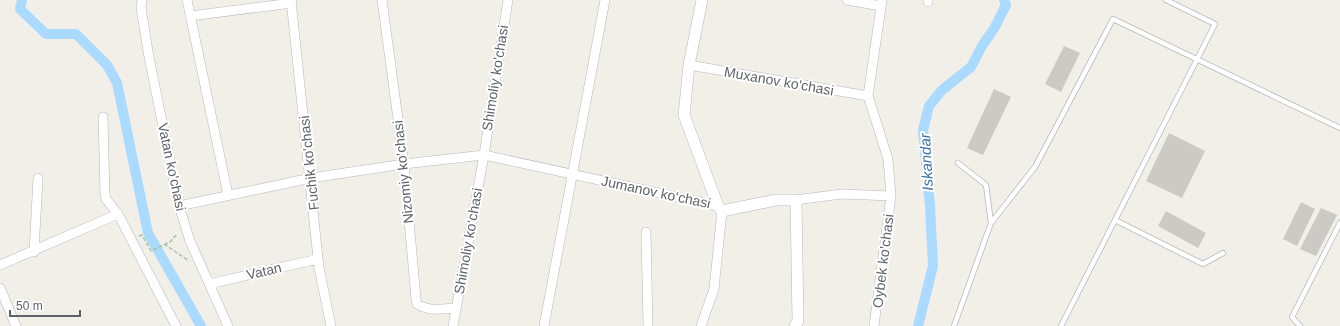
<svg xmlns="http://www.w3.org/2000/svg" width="1340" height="326" viewBox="0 0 1340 326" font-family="Arial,sans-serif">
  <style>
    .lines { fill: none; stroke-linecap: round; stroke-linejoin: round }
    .canal { stroke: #aadaff; stroke-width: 10 }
    .building { fill: #cccac5 }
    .service-casing { stroke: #b5b8bc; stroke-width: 6 }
    .minor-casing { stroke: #b5b8bc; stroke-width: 10 }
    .tertiary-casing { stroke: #b5b8bc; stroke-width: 12 }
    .path { stroke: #9cc7a9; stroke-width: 1.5; stroke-dasharray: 4 2; stroke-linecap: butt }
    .service { stroke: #fff; stroke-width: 4.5 }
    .minor { stroke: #fff; stroke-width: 9 }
    .tertiary { stroke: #fff; stroke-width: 11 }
    .labels { text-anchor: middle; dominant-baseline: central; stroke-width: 4; stroke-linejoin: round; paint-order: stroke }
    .street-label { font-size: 14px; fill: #5f6368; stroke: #fff }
    .water-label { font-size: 15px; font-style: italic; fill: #4174aa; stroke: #fff }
  </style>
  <rect width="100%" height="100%" fill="#f1efe8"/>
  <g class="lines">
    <path class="canal" d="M 22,0 L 20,9 L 46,34 L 76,34 L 107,65 L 117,83 L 148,233 L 201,326
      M 918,326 L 933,266 L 930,206 L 923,130 L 929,106 L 942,90 L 971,67 L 982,46 L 995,27 L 1006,5 L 1004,0"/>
  </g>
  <path class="building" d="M 1064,46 L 1080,53 L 1061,92 L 1045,84 Z
    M 994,89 L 1011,97 L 983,155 L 967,148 Z
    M 1169,133 L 1205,151 L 1182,198 L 1146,181 Z
    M 1301,202 L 1315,209 L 1297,246 L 1283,239 Z
    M 1321,208 L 1337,215 L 1316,256 L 1300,249 Z
    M 1166,211 L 1206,233 L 1198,248 L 1158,226 Z"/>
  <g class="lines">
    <g class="service-casing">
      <path id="service" d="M 958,163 L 986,185 L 991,223
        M 1115,220 L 1203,264 L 1223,253
        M 954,326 L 991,223 L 1035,167 L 1113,19 L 1340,128
        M 1061,326 L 1215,24 L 1166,0
        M 1300,326 L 1292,317 L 1340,223"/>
    </g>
    <g class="minor-casing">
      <path id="minor" d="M 142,0 L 141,8 L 149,57 L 179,206 L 190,241 L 228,326
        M 187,0 L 228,195
        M 291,0 L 319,268 L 331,326
        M 382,0 L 404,164 L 416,299 L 417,304 C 430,312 442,309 456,308
        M 847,0 L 881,6
        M 928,2 L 928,0
        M 190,16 L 292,3
        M 689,65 L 868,96
        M 103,117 L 105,194 L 106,199 L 118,214 L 176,326
        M 796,200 L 841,194 L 891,196
        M 179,206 L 311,178 L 404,164 L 484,155 L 718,206
        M 646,232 L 648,326
        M 34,252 L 38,178
        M 0,265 L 118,214
        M 209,284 L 318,259
        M 0,288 L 16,326
        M 453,326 L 484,155 L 508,0
        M 544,326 L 605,0
        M 701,326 L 714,289 L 722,211
        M 874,326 L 891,196 L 888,159 L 868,96 L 882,0"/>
    </g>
    <g class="tertiary-casing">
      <path id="tertiary" d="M 702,0 L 689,65 L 684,115 L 718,206 L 722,211 L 776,200 L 796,200 L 798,321 L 795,326"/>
    </g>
    <path class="path" d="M 139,236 L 142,235 L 151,251 L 170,242 L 177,234
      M 164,244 L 189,261"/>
    <use href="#service" class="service"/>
    <use href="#minor" class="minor"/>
    <use href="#tertiary" class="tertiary"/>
  </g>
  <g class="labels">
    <g class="street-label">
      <text transform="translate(495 78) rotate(-81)">Shimoliy ko'chasi</text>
      <text transform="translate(779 81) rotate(10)">Muxanov ko'chasi</text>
      <text transform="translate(309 163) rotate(-96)">Fuchik ko'chasi</text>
      <text transform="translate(172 167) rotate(78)">Vatan ko'chasi</text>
      <text transform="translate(403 172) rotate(-96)">Nizomiy ko'chasi</text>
      <text transform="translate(656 192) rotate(12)">Jumanov ko‘chasi</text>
      <text transform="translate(468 241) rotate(-80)">Shimoliy ko‘chasi</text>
      <text transform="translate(883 261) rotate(-83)">Oybek ko'chasi</text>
      <text transform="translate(264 271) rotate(-13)">Vatan</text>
    </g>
    <g class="water-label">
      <text transform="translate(926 162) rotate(-93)">Iskandar</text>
    </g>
  </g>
  <path d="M10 310v6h70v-6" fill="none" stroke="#5f6368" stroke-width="2"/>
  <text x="16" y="310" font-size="12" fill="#5f6368" stroke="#ffffff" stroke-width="3" paint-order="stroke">50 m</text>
</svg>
